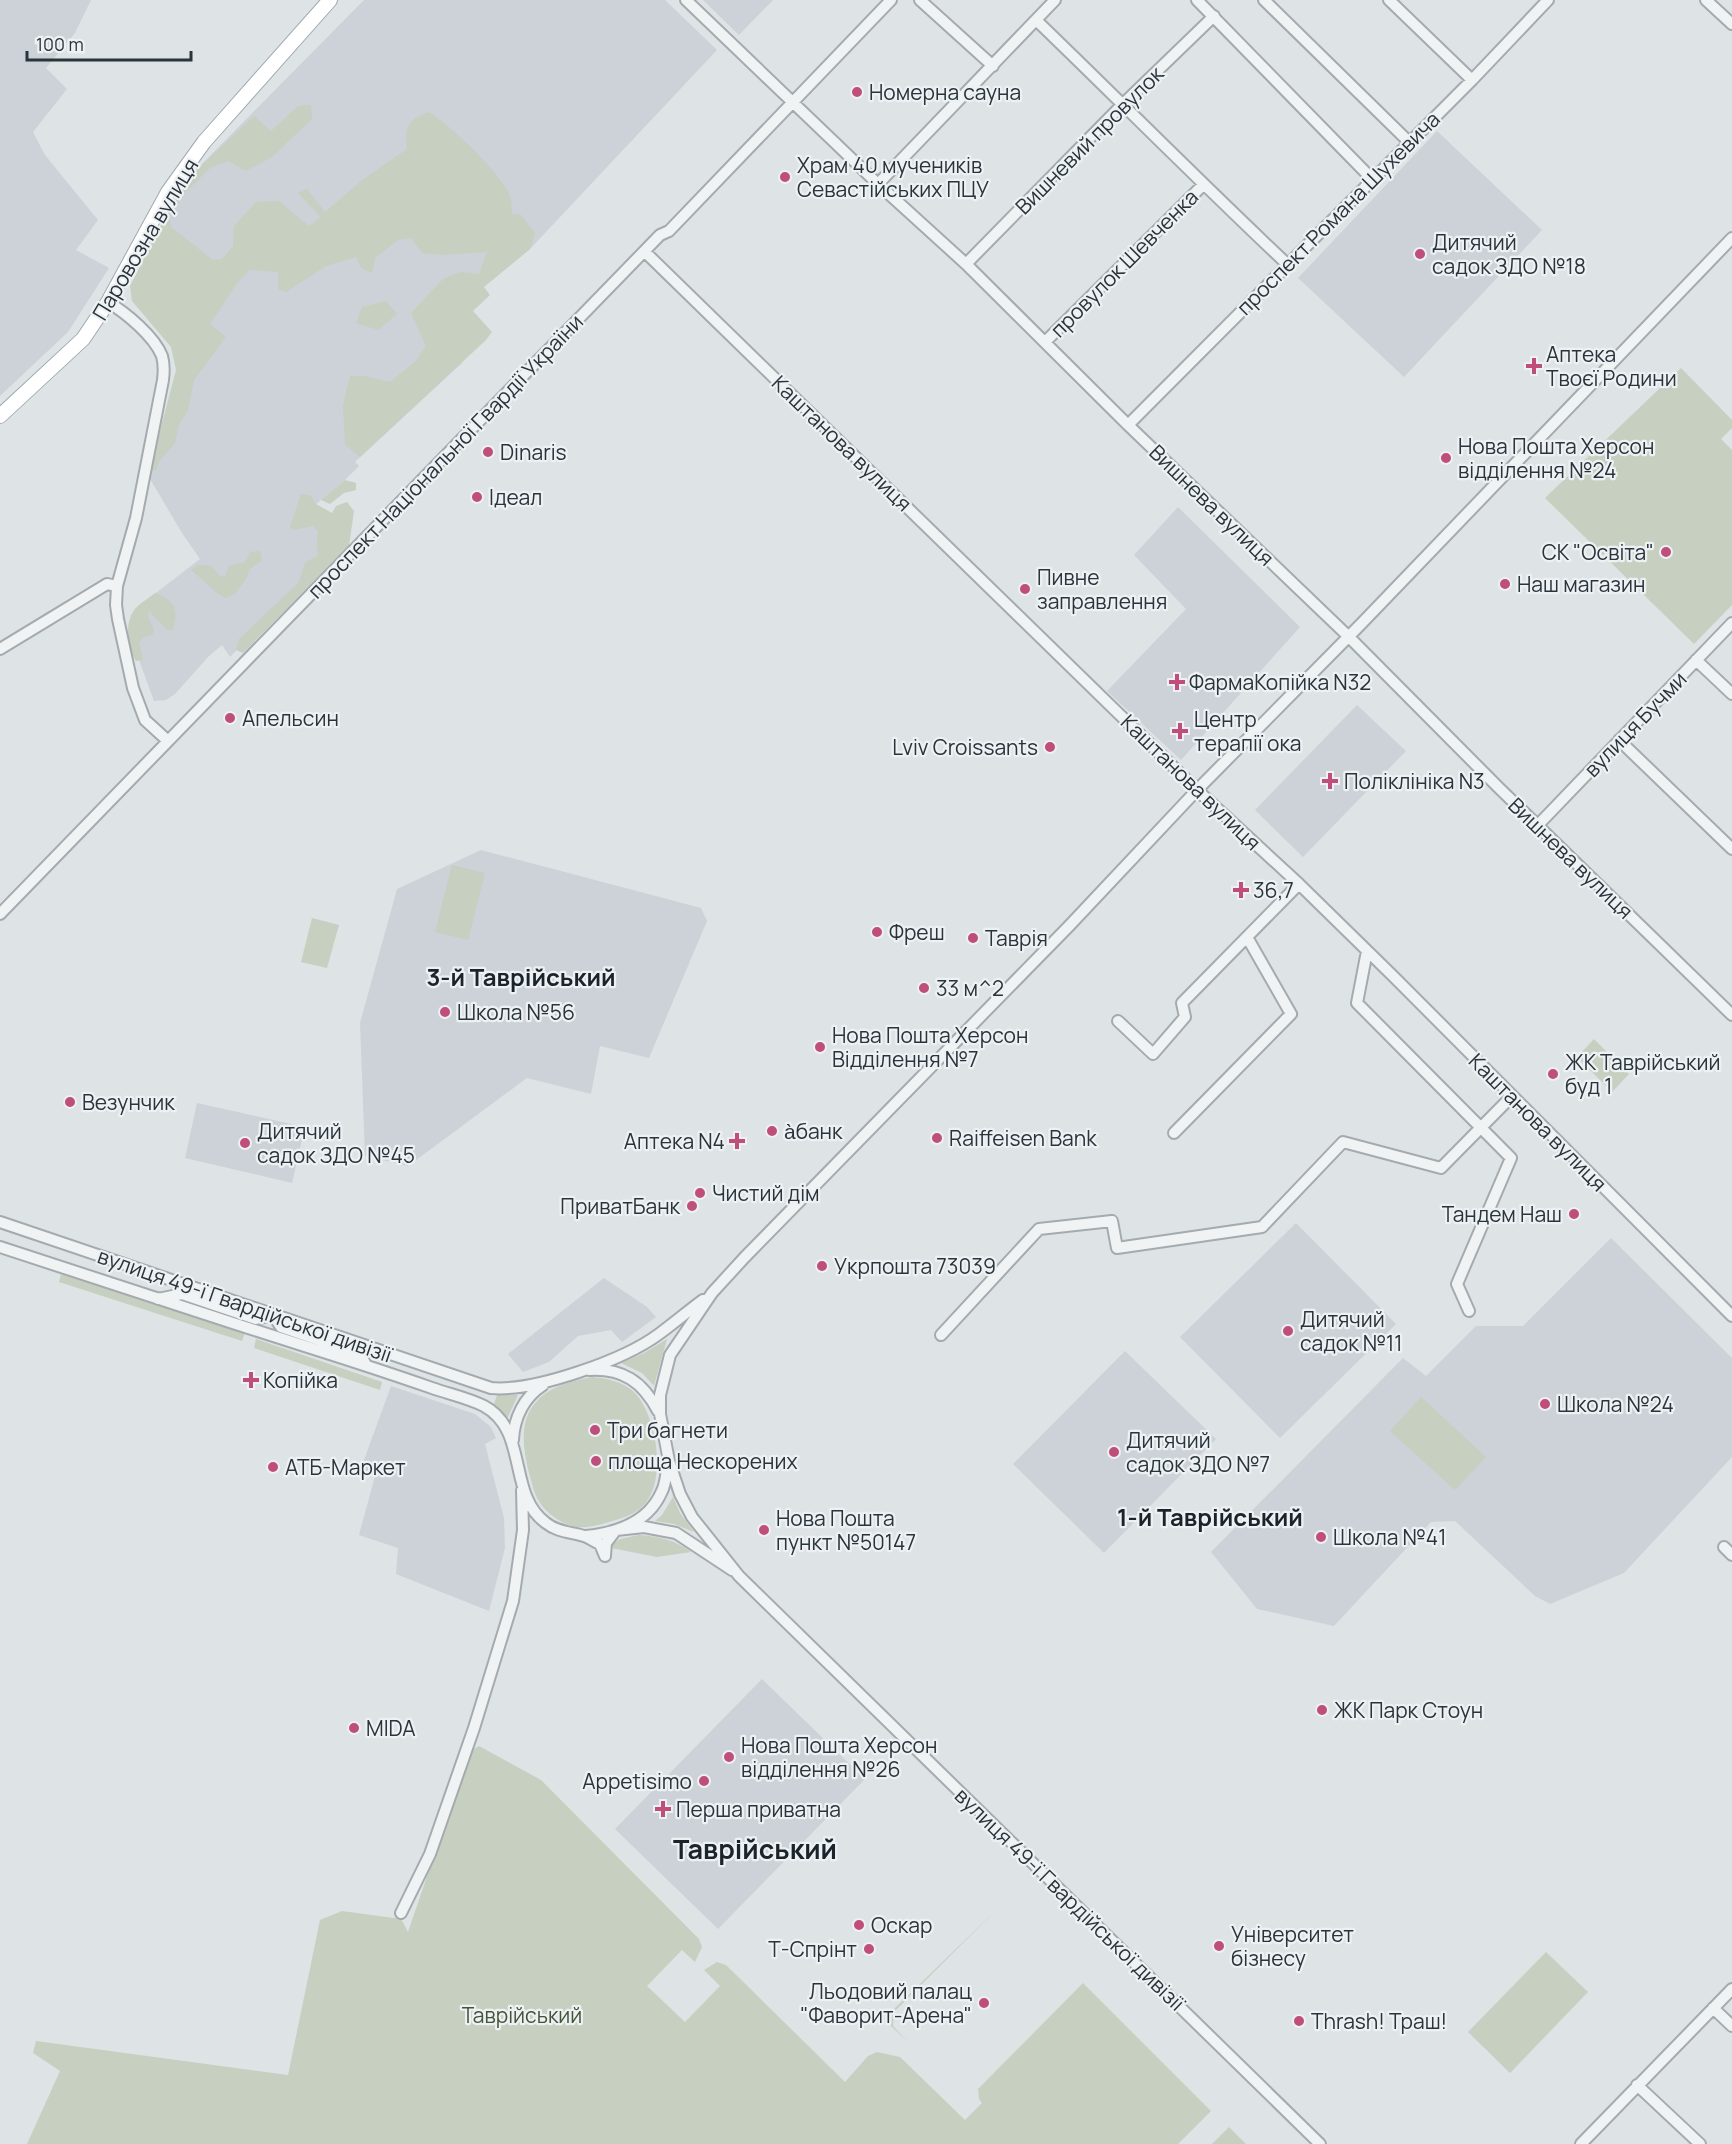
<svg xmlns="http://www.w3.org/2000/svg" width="1732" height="2144" viewBox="0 0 1732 2144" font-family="Manrope,sans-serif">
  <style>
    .built { fill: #ccd2d7 }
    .green { fill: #c7cfc0 }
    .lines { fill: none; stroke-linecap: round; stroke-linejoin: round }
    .minor-casing { stroke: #a4abaf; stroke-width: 14 }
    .major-casing { stroke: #9eaab0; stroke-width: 16 }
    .minor { stroke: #f0f3f4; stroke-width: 10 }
    .major { stroke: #fff; stroke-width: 14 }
    .poi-dot { fill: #bf4e7a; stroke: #edf1f4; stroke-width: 2 }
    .labels { text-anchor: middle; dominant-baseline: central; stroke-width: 4.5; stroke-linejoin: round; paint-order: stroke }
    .poi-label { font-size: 21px; fill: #29343b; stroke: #edf1f4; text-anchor: start }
    .street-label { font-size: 21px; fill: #29343b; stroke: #edf1f4 }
    .park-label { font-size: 21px; fill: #445537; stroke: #edf1f4 }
    .quarter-label { font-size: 24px; font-weight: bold; fill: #1b242b; stroke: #edf1f4 }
    .district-label { font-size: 27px; font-weight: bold; fill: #1b242b; stroke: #edf1f4 }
  </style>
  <rect width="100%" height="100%" fill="#dee3e6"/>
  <path class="built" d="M 0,0 L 91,0 L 75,33 L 46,68 L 67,89 L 33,132 L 45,155 L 98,220 L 76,250 L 109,268 L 68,332 L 0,396 Z
    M 364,0 L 665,0 L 717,50 L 530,249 L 432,329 L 463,362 L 355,462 L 359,466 L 345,480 L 302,516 L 337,547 L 230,657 L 222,645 L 208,657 L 175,694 L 166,700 L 154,701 L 128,630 L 135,609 L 200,559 L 182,533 L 150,479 L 177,378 L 219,309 L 238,282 L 163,221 L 188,178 Z
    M 703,0 L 773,0 L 739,35 Z
    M 1437,131 L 1542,230 L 1404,377 L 1298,278 Z
    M 1178,507 L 1300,627 L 1181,760 L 1107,691 L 1186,609 L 1134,555 Z
    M 1357,705 L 1406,751 L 1303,857 L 1255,810 Z
    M 481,850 L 701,908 L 707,921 L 649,1058 L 600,1046 L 591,1094 L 527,1078 L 408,1166 L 365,1156 L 360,1023 L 397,889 Z
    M 197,1103 L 305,1127 L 292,1183 L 185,1158 Z
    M 1296,1223 L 1396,1324 L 1280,1438 L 1180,1337 Z
    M 1611,1238 L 1732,1358 L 1732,1457 L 1624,1573 L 1550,1604 L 1535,1596 L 1455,1521 L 1431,1522 L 1334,1626 L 1257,1609 L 1211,1552 L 1403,1358 L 1426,1376 L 1476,1326 L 1523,1326 Z
    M 604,1278 L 647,1307 L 656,1317 L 622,1342 L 611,1330 L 578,1336 L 549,1362 L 523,1372 L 508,1354 Z
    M 1125,1351 L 1216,1439 L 1104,1553 L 1013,1464 Z
    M 391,1386 L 475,1414 L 491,1427 L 496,1438 L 485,1444 L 504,1518 L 505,1548 L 489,1611 L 396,1574 L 398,1548 L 359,1535 L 375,1476 L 360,1471 Z
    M 762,1679 L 865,1779 L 718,1929 L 615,1829 Z"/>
  <path class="green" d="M 311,105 L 312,119 L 272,157 L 246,171 L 228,161 L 210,168 L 184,194 L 169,217 L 171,227 L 213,260 L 222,259 L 233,246 L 234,226 L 256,202 L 279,201 L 309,226 L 321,217 L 298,193 L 307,189 L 325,212 L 361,181 L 407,149 C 405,126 407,120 429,112 C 448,123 503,175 510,196 C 512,201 511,209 512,214 L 521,215 L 535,233 L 530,249 L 484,287 L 490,295 L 473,311 L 492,332 L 486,340 L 360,457 L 345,445 L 343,405 L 350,376 L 364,376 L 390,382 L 416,361 L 426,346 L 411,313 L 443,279 L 460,272 L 479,274 L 487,252 L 442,255 L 422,253 L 411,238 L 398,240 L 375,258 L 372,273 L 361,268 L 356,257 L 326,266 L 286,292 L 278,289 L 278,272 L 250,270 L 238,282 L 210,324 L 226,337 L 194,380 L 188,410 L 179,424 L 175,443 L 159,462 L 156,470 L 152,471 L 151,465 L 176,370 L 171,347 L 132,301 L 130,286 L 163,221 L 188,178 L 254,116 L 271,131 L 298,106 Z
    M 386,301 L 397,314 L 378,330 L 356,323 L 362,307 Z
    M 1681,368 L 1732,420 L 1732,428 L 1721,439 L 1732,450 L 1732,605 L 1694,644 L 1545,498 Z
    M 345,480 L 356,483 L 356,490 L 344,493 L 330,504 L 321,500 Z
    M 301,494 L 310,495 L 316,504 L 332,513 L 336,506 L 347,502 L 354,511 L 349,546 L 243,653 L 236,650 L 239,639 L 299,582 L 305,563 L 318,555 L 317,542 L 318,531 L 313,526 L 293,530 L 290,527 Z
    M 260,551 L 262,560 L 249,570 L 247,577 L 236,593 L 226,598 C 218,596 200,577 191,570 L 198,565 L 211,566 L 220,576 L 225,577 L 229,566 L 245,562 L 250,552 Z
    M 155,593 C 176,601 178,609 173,630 L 167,630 L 149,611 L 148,617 L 154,629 L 153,635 L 144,637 L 139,642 L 143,660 L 136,661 C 127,647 124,623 135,609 C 140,603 149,598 155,593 Z
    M 452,865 L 485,873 L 468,940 L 435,932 Z
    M 312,918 L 339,925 L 327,968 L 301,962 Z
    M 1594,1039 L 1629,1074 L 1612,1092 L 1577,1057 Z
    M 61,1274 L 245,1333 L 242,1341 L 59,1282 Z
    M 256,1339 L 382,1382 L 380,1390 L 254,1348 Z
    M 667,1339 L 654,1386 L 642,1373 L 621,1363 L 644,1353 Z
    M 592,1377 C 607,1378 623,1382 634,1392 C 657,1415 668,1483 642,1507 C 633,1515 620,1519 609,1522 C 599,1525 588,1528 578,1527 C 563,1525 548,1515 540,1503 C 534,1494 532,1483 529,1473 C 523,1448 518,1420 538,1400 C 552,1385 574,1381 592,1377 Z
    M 497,1395 L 518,1395 L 507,1419 L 494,1404 Z
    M 1421,1397 L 1486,1457 L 1455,1490 L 1390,1431 Z
    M 673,1497 L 680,1513 L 694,1532 L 674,1524 L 655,1521 L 662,1515 Z
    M 639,1535 C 657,1536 676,1540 691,1552 L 657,1557 L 611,1548 L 611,1545 L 620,1539 Z
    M 479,1746 L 541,1780 L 699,1939 L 702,1947 L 695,1962 L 682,1950 L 647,1986 L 685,2022 L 720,1986 L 704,1970 L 717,1962 L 726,1965 L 845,2082 L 868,2056 L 877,2052 L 900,2057 L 965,2120 L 982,2103 L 979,2099 L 978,2089 L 1083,1983 L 1211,2111 L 1178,2144 L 27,2144 L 60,2071 L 33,2053 L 36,2041 L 288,2075 L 320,1920 L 342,1911 L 401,1919 L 408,1932 L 470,1751 Z
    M 996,1910 L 894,2012 L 893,2026 L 907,2041 L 891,2026 L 892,2011 Z
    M 1546,1952 L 1588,1992 L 1510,2073 L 1468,2032 Z
    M 1229,2127 L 1246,2144 L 1212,2144 Z"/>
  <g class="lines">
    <g class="minor-casing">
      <path id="minor" d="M 686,0 L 878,184 L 966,264 L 1128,425 L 1349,637 L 1500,789 L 1732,1015
        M 920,0 L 993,66
        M 1197,0 L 1372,179
        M 1264,0 L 1409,142
        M 1389,0 L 1472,80
        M 1706,0 L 1732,24
        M 1036,20 C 1120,101 1202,184 1287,264
        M 878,184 L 1055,0
        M 645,252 L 1197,790 L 1299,884 L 1394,977 L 1732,1316
        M 966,264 L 1123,104 L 1214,16
        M 108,302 C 126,313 154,336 162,356 C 164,363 164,372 163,380 L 136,518 L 117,586 L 116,605 L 118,619 L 133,688 L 145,720 L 168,741
        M 1045,342 L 1203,185
        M 1128,425 L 1472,80 L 1548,0
        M 0,649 L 107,584 L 117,586
        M 1696,660 L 1732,694
        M 1619,740 L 1732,849
        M 1538,825 L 1732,623
        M 0,914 L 660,235 L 669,231 L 891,0
        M 1367,951 L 1357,1003 L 1511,1158 L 1457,1284 L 1469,1311
        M 1118,1021 L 1153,1054 L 1185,1017 L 1182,1003 L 1299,884
        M 1174,1133 L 1291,1014 L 1247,937
        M 0,1222 L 491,1388 C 534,1392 624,1360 659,1334 C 674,1323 688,1311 703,1300
        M 0,1247 C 103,1281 207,1315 311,1348 C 352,1361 392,1374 432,1388 C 449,1394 468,1398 484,1406 C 529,1430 507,1495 546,1523 C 557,1532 571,1532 584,1536 C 590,1538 595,1542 600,1544 L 605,1556
        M 158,1299 L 182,1294 L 256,1319 L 272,1315
        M 273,1315 L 281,1327 L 360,1354 L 366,1365
        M 941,1335 L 1039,1229 L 1112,1221 L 1117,1248 L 1262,1227 L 1343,1142 L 1441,1168 L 1512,1096
        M 589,1370 C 623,1368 643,1382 658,1411
        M 513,1440 C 514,1418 524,1397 543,1385
        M 586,1536 C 617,1533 649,1522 662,1491 C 666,1483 666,1473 668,1464
        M 1724,1547 L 1732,1555
        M 605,1555 L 606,1543 L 616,1530 L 644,1527 L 676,1533 L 732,1570
        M 401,1913 L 430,1854 L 474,1728 L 513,1601 L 523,1530 L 522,1490
        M 1713,2008 L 1732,2026
        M 1637,2085 L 1700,2144
        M 1320,2144 L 739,1576 L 692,1517 L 680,1494 L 669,1461 L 660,1414 L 660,1395 L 670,1355 L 712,1293 L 744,1258 L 1070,925 L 1197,790 L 1362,623 L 1732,238
        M 1581,2144 L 1732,1989"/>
    </g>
    <g class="major-casing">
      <path id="major" d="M 0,416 L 83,339 L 108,302 L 168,192 L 204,142 L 330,0"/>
    </g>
    <use href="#minor" class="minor"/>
    <use href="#major" class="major"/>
  </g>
  <g class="poi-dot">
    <circle cx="857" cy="92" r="6"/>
    <circle cx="785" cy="177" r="6"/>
    <circle cx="1420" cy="254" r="6"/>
    <path d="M1531 357h6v6h6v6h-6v6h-6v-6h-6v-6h6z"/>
    <circle cx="488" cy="452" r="6"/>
    <circle cx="1446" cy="458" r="6"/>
    <circle cx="477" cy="497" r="6"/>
    <circle cx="1666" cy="552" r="6"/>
    <circle cx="1505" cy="584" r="6"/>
    <circle cx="1025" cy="589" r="6"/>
    <path d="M1174 673h6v6h6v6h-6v6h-6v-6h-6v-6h6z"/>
    <circle cx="230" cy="718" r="6"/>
    <path d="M1177 722h6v6h6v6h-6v6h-6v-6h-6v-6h6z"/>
    <circle cx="1050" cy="747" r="6"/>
    <path d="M1327 772h6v6h6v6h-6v6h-6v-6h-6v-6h6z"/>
    <path d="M1238 881h6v6h6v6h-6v6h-6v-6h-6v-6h6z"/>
    <circle cx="877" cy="932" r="6"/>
    <circle cx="973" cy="938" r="6"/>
    <circle cx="924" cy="988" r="6"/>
    <circle cx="445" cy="1012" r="6"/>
    <circle cx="820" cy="1047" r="6"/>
    <circle cx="1553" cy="1074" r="6"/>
    <circle cx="70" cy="1102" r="6"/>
    <circle cx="772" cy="1131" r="6"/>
    <circle cx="937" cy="1138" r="6"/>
    <path d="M734 1132h6v6h6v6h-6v6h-6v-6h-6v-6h6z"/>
    <circle cx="245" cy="1143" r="6"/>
    <circle cx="700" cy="1193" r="6"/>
    <circle cx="692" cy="1206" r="6"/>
    <circle cx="1574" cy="1214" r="6"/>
    <circle cx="822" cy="1266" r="6"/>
    <circle cx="1288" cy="1331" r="6"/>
    <path d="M248 1371h6v6h6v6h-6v6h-6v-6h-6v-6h6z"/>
    <circle cx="1545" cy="1404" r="6"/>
    <circle cx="595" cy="1430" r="6"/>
    <circle cx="1114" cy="1452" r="6"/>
    <circle cx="596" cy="1461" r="6"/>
    <circle cx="273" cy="1467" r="6"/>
    <circle cx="764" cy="1530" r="6"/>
    <circle cx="1321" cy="1537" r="6"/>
    <circle cx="1322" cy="1710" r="6"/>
    <circle cx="354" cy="1728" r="6"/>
    <circle cx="729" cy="1757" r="6"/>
    <circle cx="704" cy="1781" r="6"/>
    <path d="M660 1800h6v6h6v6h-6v6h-6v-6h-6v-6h6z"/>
    <circle cx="859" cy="1925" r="6"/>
    <circle cx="1219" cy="1946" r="6"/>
    <circle cx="869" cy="1949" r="6"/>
    <circle cx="984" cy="2003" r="6"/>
    <circle cx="1299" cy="2021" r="6"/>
  </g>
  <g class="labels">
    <g class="poi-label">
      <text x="869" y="92">Номерна сауна</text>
      <text x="797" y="165">Храм 40 мучеників<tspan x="797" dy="24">Севастійських ПЦУ</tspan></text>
      <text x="1432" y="242">Дитячий<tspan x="1432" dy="24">садок ЗДО №18</tspan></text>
      <text x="1546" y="354">Аптека<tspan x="1546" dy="24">Твоєї Родини</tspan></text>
      <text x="1458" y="446">Нова Пошта Херсон<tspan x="1458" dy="24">відділення №24</tspan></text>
      <text x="500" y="452">Dinaris</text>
      <text x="489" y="497">Ідеал</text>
      <text x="1654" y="552" text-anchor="end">СК "Освіта"</text>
      <text x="1037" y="577">Пивне<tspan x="1037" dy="24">заправлення</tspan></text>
      <text x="1517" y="584">Наш магазин</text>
      <text x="1189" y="682">ФармаКопійка N32</text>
      <text x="242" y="718">Апельсин</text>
      <text x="1194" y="719">Центр<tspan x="1194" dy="24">терапії ока</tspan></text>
      <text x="1038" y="747" text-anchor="end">Lviv Croissants</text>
      <text x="1344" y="781">Поліклініка N3</text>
      <text x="1253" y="890">36,7</text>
      <text x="889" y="932">Фреш</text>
      <text x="985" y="938">Таврія</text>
      <text x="936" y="988">33 м^2</text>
      <text x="457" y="1012">Школа №56</text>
      <text x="832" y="1035">Нова Пошта Херсон<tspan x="832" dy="24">Відділення №7</tspan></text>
      <text x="1565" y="1062">ЖК Таврійський<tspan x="1565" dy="24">буд 1</tspan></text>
      <text x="82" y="1102">Везунчик</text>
      <text x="257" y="1131">Дитячий<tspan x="257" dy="24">садок ЗДО №45</tspan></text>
      <text x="784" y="1131">а̀банк</text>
      <text x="949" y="1138">Raiffeisen Bank</text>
      <text x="725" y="1141" text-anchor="end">Аптека N4</text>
      <text x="712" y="1193">Чистий дім</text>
      <text x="680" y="1206" text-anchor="end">ПриватБанк</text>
      <text x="1562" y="1214" text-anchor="end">Тандем Наш</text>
      <text x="834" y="1266">Укрпошта 73039</text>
      <text x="1300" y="1319">Дитячий<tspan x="1300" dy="24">садок №11</tspan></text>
      <text x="263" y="1380">Копійка</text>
      <text x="1557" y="1404">Школа №24</text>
      <text x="607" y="1430">Три багнети</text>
      <text x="1126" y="1440">Дитячий<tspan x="1126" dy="24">садок ЗДО №7</tspan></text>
      <text x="608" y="1461">площа Нескорених</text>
      <text x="285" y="1467">АТБ-Маркет</text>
      <text x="776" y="1518">Нова Пошта<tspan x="776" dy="24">пункт №50147</tspan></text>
      <text x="1333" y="1537">Школа №41</text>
      <text x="1334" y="1710">ЖК Парк Стоун</text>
      <text x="366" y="1728">MIDA</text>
      <text x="741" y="1745">Нова Пошта Херсон<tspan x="741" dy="24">відділення №26</tspan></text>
      <text x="692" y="1781" text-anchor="end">Appetisimo</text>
      <text x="676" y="1809">Перша приватна</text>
      <text x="871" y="1925">Оскар</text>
      <text x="1231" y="1934">Університет<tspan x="1231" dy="24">бізнесу</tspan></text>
      <text x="857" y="1949" text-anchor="end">Т-Спрінт</text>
      <text x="972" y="1991" text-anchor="end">Льодовий палац<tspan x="972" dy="24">"Фаворит-Арена"</tspan></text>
      <text x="1311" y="2021">Thrash! Траш!</text>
    </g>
    <g class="street-label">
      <text transform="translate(1089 140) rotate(-45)">Вишневий провулок</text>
      <text transform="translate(1338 213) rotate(-45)">проспект Романа Шухевича</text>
      <text transform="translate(145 239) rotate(-59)">Паровозна вулиця</text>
      <text transform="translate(1124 263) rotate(-45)">провулок Шевченка</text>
      <text transform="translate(842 443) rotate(44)">Каштанова вулиця</text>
      <text transform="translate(445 456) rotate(-46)">проспект Національної Гвардії України</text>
      <text transform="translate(1212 505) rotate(44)">Вишнева вулиця</text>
      <text transform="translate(1635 724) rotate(-46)">вулиця Бучми</text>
      <text transform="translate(1191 782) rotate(44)">Каштанова вулиця</text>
      <text transform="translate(1571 858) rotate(44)">Вишнева вулиця</text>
      <text transform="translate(1538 1122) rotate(45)">Каштанова вулиця</text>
      <text transform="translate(245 1305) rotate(19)">вулиця 49-ї Гвардійської дивізії</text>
      <text transform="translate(1070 1899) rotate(44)">вулиця 49-ї Гвардійської дивізії</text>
    </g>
    <g class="park-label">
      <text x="522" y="2015">Таврійський</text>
    </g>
    <g class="quarter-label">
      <text x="521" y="976">3-й Таврійський</text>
      <text x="1210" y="1516">1-й Таврійський</text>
    </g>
    <g class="district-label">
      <text x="755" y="1848">Таврійський</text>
    </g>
  </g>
  <path d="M27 51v9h164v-9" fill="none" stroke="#29343b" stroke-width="3"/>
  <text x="36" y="51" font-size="18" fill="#29343b" stroke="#edf1f4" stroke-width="4.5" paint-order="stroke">100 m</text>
</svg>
